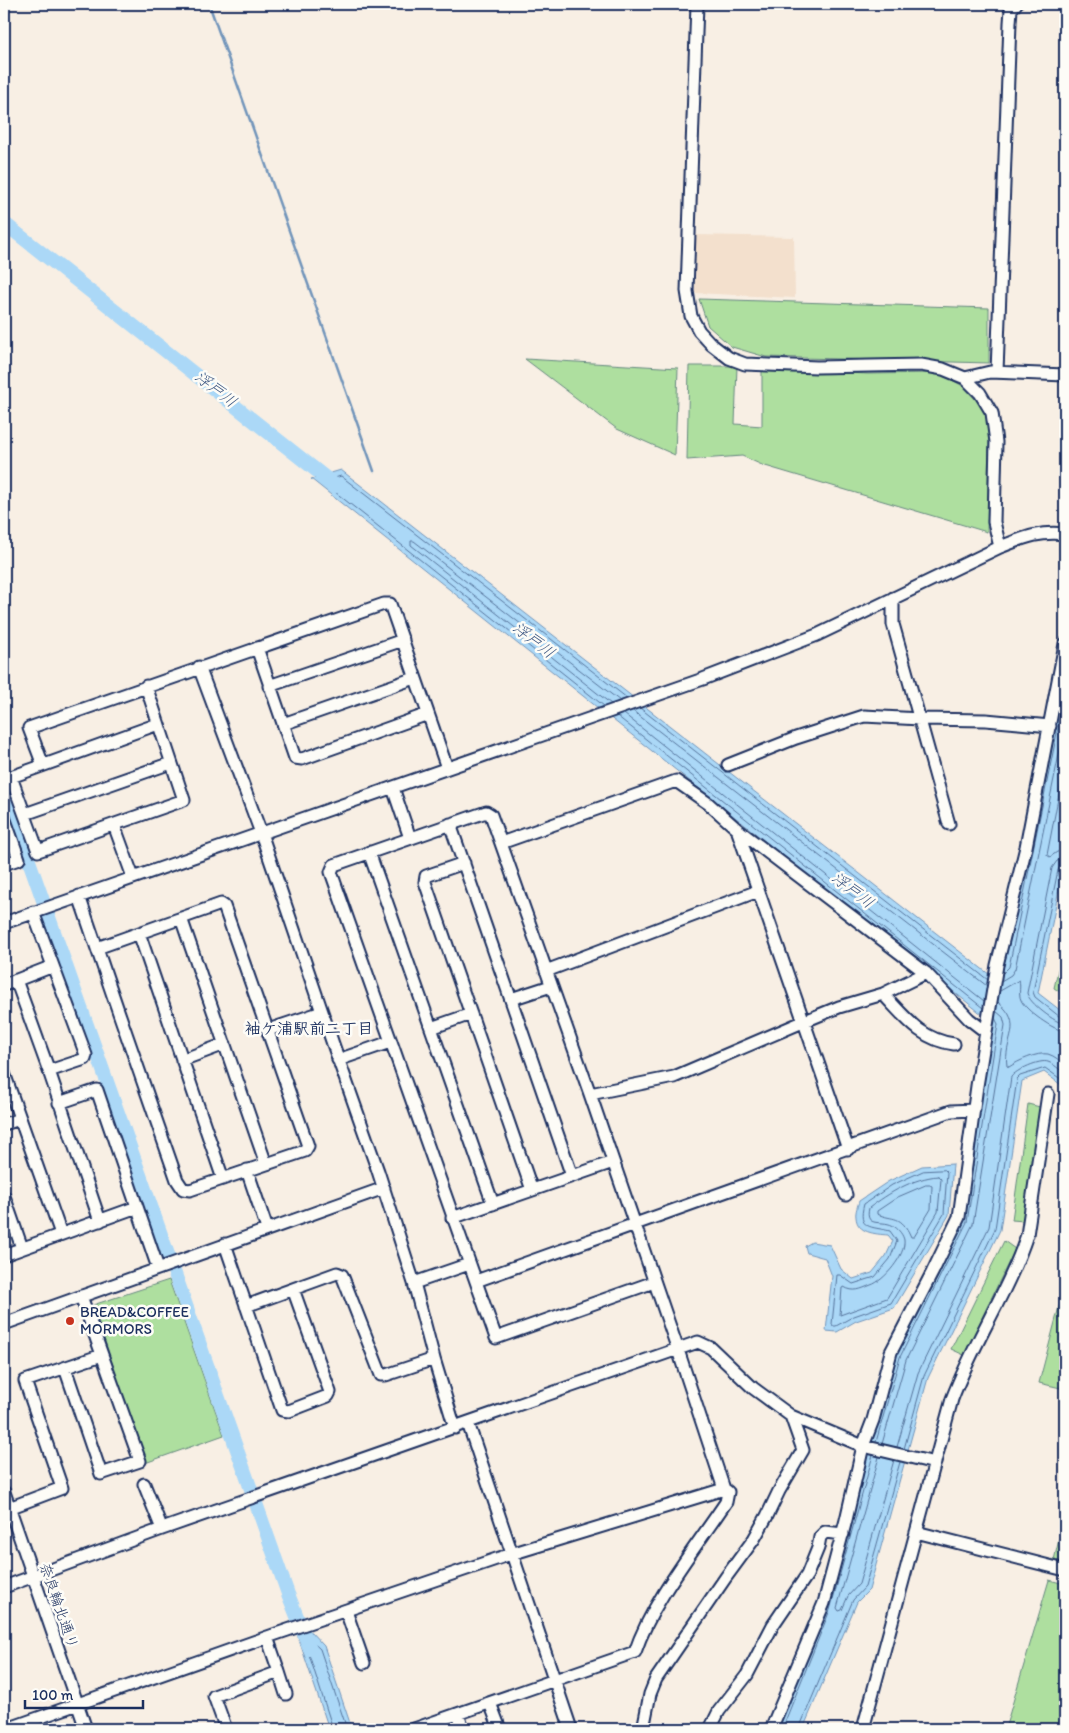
<svg xmlns="http://www.w3.org/2000/svg" width="1069" height="1733" viewBox="0 0 1069 1733" font-family="Itim,'Klee One',sans-serif">
  <style>
    .built { fill: #f3e0cd }
    .green { fill: #aedf9f; stroke: #64877e }
    .water { fill: #abd8f7; stroke: #7194ba }
    .lines { fill: none; stroke-linecap: round; stroke-linejoin: round }
    .shore { stroke: #55739b; stroke-width: 1 }
    .stream { stroke: #7194ba; stroke-width: 2.5 }
    .river { stroke: #abd8f7; stroke-width: 14 }
    .minor-casing { stroke: #1b2f5e; stroke-width: 15 }
    .minor { stroke: #fdfcf7; stroke-width: 11 }
    .poi-dot { fill: #c8321e; stroke: #fdfcf7; stroke-width: 2 }
    .labels { text-anchor: middle; dominant-baseline: central; stroke-width: 5; stroke-linejoin: round; paint-order: stroke }
    .poi-label { font-size: 15px; fill: #1b2f5e; stroke: #fdfcf7; text-anchor: start }
    .street-label { font-size: 15px; fill: #1b2f5e; stroke: #fdfcf7 }
    .water-label { font-size: 16px; font-style: italic; fill: #3f5984; stroke: #fdfcf7 }
    .neighbourhood-label { font-size: 16px; font-weight: bold; fill: #1b2f5e; stroke: #fdfcf7 }
  </style>
  <rect width="100%" height="100%" fill="#f8efe4"/>
  <filter id="ink" filterUnits="userSpaceOnUse"><feTurbulence type="fractalNoise" baseFrequency=".02" numOctaves="2"/><feDisplacementMap in="SourceGraphic" scale="10" xChannelSelector="R" yChannelSelector="G"/><feConvolveMatrix kernelMatrix="1 2 1 2 8 2 1 2 1" color-interpolation-filters="sRGB"/></filter>
  <g filter="url(#ink)">
    <path class="built" d="M 696,235 L 794,237 L 795,298 L 695,293 Z"/>
    <path class="green" d="M 699,299 L 989,308 L 989,363 L 766,357 L 732,347 L 708,326 Z
      M 525,359 L 678,368 L 675,455 L 617,429 Z
      M 689,366 L 737,366 L 735,424 L 762,426 L 762,369 L 868,374 L 939,373 L 963,386 L 986,411 L 989,436 L 987,532 L 762,465 L 742,456 L 687,460 Z
      M 1065,939 L 1065,995 L 1054,988 Z
      M 1028,1104 L 1040,1107 L 1024,1221 L 1012,1220 Z
      M 1004,1241 L 1015,1249 L 964,1355 L 951,1349 Z
      M 169,1280 L 224,1435 L 145,1463 L 93,1305 Z
      M 1065,1284 L 1065,1389 L 1039,1383 Z
      M 1065,1515 L 1065,1563 L 1054,1560 Z
      M 1049,1580 L 1065,1584 L 1065,1729 L 1005,1729 Z"/>
    <path class="water" d="M 341,470 L 990,975 L 1004,966 L 1065,670 L 1065,859 L 1038,993 L 1065,1014 L 1065,1088 L 1044,1072 L 1022,1081 L 1000,1230 L 928,1378 L 869,1590 L 857,1602 L 803,1729 L 776,1729 L 825,1608 L 895,1356 L 962,1221 L 993,1023 L 311,479 Z
      M 953,1164 L 949,1215 L 894,1308 L 856,1321 L 837,1332 L 826,1331 L 832,1276 L 825,1258 L 807,1253 L 805,1246 L 812,1242 L 830,1245 L 841,1269 L 853,1279 L 872,1273 L 886,1256 L 893,1241 L 888,1235 C 875,1234 857,1233 856,1217 C 855,1212 858,1205 859,1201 L 889,1181 L 922,1166 Z
      M 308,1629 L 324,1646 L 352,1729 L 329,1729 L 297,1634 Z"/>
    <g class="lines">
      <path class="shore" d="M 611,704 L 411,545 L 411,541 L 414,541 L 620,701
        M 604,706 L 325,484 L 325,481 L 341,476 L 627,698
        M 640,708 L 988,980
        M 633,711 L 987,986
        M 624,714 L 984,1001
        M 617,716 L 983,1008
        M 1065,763 L 1047,855 L 1050,857 L 1057,852 L 1065,851
        M 1065,859 L 1057,861 L 1052,868 L 1027,993 C 1029,1003 1055,1023 1065,1024
        M 1065,865 L 1061,866 L 1058,870 L 1033,992 L 1035,997 L 1060,1017 L 1065,1018
        M 1003,973 L 1009,967 L 1065,694
        M 1001,981 L 1011,975 L 1015,969 L 1065,725
        M 1000,991 L 1019,980 C 1021,986 1018,993 1021,1000 C 1025,1010 1054,1031 1065,1031
        M 998,1002 C 1026,1025 1003,1039 1007,1066 L 1009,1067 C 1018,1061 1037,1052 1048,1054 C 1055,1056 1060,1061 1065,1065
        M 945,1170 L 947,1172 L 944,1214 L 891,1303 L 854,1316 L 836,1326 L 833,1326 L 832,1324 L 837,1275 L 840,1275 L 853,1284 L 875,1277 L 890,1259 L 897,1241 L 890,1231 C 871,1226 857,1230 864,1204 L 892,1185 L 923,1171 Z
        M 938,1176 L 941,1179 L 938,1212 L 887,1298 L 840,1315 L 842,1288 L 844,1287 C 854,1293 861,1289 871,1285 C 884,1281 906,1255 904,1240 C 903,1235 899,1230 895,1227 C 884,1218 864,1230 869,1208 C 889,1193 913,1178 938,1176 Z
        M 926,1185 L 930,1185 L 932,1186 L 931,1209 L 914,1237 L 911,1237 C 901,1214 894,1221 877,1214 L 877,1211 L 898,1197 Z
        M 876,1442 L 900,1357 L 967,1222 L 998,1024 L 995,1018
        M 882,1444 L 906,1360 L 973,1224 L 1005,1025 L 1003,1017 L 996,1011
        M 897,1447 L 918,1373 L 989,1227 L 1011,1077 C 1016,1070 1040,1059 1048,1062 C 1054,1064 1060,1070 1065,1074
        M 904,1449 L 924,1376 L 995,1229 L 1017,1079 L 1020,1076 L 1045,1068 L 1065,1082
        M 879,1457 L 837,1608 L 839,1611 L 842,1610 L 848,1596 L 859,1584 L 894,1460
        M 333,1729 L 304,1639 L 306,1636 L 320,1649 L 347,1729
        M 782,1729 L 830,1610 L 873,1455
        M 799,1729 L 853,1600 L 865,1587 L 900,1462"/>
      <path class="stream" d="M 209,4 L 374,471"/>
      <path class="river" d="M 4,223 L 336,486
        M 4,790 L 288,1594 L 310,1649"/>
      <g class="minor-casing">
        <path id="minor" d="M 697,4 L 687,291 L 691,316 L 699,331 L 711,344 L 729,358 L 745,364 L 817,367 L 921,365 L 943,369 L 965,378 L 980,393 L 992,413 L 996,442 L 994,522 L 1000,547
          M 997,372 L 1010,23 L 1011,9 L 1016,4
          M 965,378 L 990,372 L 1065,375
          M 893,598 L 893,624 L 949,824
          M 257,648 L 295,758 L 302,759 L 428,714
          M 199,667 L 261,833 L 333,1044 L 378,1171 L 414,1283 L 434,1359 L 386,1375 L 381,1375 L 342,1275 L 337,1273 L 246,1306
          M 146,686 L 184,800 L 38,851 L 11,777 L 158,724
          M 269,686 L 403,640
          M 283,724 L 415,678
          M 43,765 L 29,728 L 384,604 L 390,604 L 447,768
          M 728,765 L 796,738 L 864,716 L 920,719 L 986,720 L 1050,726
          M 393,788 L 410,838
          M 25,814 L 171,763
          M 4,817 L 19,859 L 4,864
          M 450,824 L 572,1176
          M 114,825 L 133,877
          M 737,829 L 848,1149
          M 501,843 L 676,781 L 709,804 L 737,829 L 926,973 L 969,1019 L 986,1032
          M 369,852 L 493,1204
          M 464,863 L 426,876 L 425,882 L 532,1190
          M 79,896 C 111,991 144,1085 177,1180 L 183,1189 L 190,1190 L 305,1151 L 308,1146 L 224,906 L 221,904 L 97,948
          M 33,912 L 86,1055 L 85,1059 L 49,1071
          M 181,918 L 266,1164
          M 4,923 L 703,679 L 817,635 L 1000,547 C 1024,538 1038,531 1065,534
          M 139,933 L 223,1179
          M 546,971 L 758,891
          M 16,980 L 49,1071 L 100,1221
          M 4,985 L 53,966
          M 883,994 C 905,1017 921,1040 954,1044
          M 511,999 L 551,986
          M 431,1028 L 471,1014
          M 268,1030 L 322,1012
          M 182,1060 L 225,1044
          M 338,1060 L 390,1042
          M 4,1073 L 61,1234
          M 590,1094 L 674,1077 L 805,1021 L 839,1007 L 883,994 L 926,973
          M 59,1103 L 97,1090 L 158,1268
          M 4,1124 L 20,1119
          M 831,1155 L 846,1195
          M 247,1170 L 267,1229
          M 4,1196 L 22,1248
          M 452,1218 L 613,1162
          M 225,1244 L 282,1410 L 289,1411 L 328,1396 L 330,1392 L 293,1289
          M 4,1255 L 137,1207
          M 476,1281 L 951,1111 L 974,1110
          M 414,1283 L 469,1264
          M 4,1324 L 384,1188
          M 434,1359 L 455,1428
          M 65,1368 L 101,1474 L 140,1461 L 81,1296
          M 468,1423 L 571,1729
          M 144,1484 L 162,1529
          M 4,1492 L 86,1729
          M 9,1508 L 62,1488 L 25,1381 L 102,1355
          M 916,1532 L 1065,1570
          M 4,1587 L 162,1529 L 698,1342 L 711,1348 L 753,1388 L 791,1416 L 863,1446 L 935,1463
          M 346,1611 L 364,1663
          M 279,1672 L 286,1694
          M 490,1703 L 500,1729
          M 458,1714 L 463,1729
          M 7,1729 L 276,1634 L 511,1554 L 724,1489
          M 226,1729 L 214,1696 L 279,1672 L 267,1637
          M 414,1729 L 635,1652 C 652,1601 696,1547 726,1502 L 728,1492 L 724,1489 L 678,1350 L 590,1094 L 491,815 L 486,812 L 334,865 L 331,872 L 496,1338 L 654,1282
          M 643,1729 L 650,1694 L 656,1679 L 726,1577 L 754,1539 L 767,1516 L 779,1491 L 803,1450 L 791,1416
          M 710,1729 L 719,1711 L 747,1675 L 773,1625 L 807,1575 L 818,1548 L 820,1537 L 825,1532 L 843,1534
          M 771,1729 L 824,1603 L 846,1520 L 863,1446 L 873,1420 L 891,1352 L 932,1273 L 959,1217 L 977,1086 L 997,965 L 1026,847 L 1065,644
          M 863,1729 L 952,1399 C 973,1343 1008,1292 1027,1235 L 1048,1094"/>
      </g>
      <use href="#minor" class="minor"/>
    </g>
  </g>
  <circle class="poi-dot" cx="70" cy="1321" r="5"/>
  <g class="labels">
    <g class="poi-label">
      <text x="80" y="1312">BREAD&amp;COFFEE<tspan x="80" dy="17">MORMORS</tspan></text>
    </g>
    <g class="street-label">
      <text transform="translate(59 1606) rotate(71)">奈良輪北通り</text>
    </g>
    <g class="water-label">
      <text transform="translate(216 389) rotate(38)">浮戸川</text>
      <text transform="translate(534 640) rotate(38)">浮戸川</text>
      <text transform="translate(853 890) rotate(38)">浮戸川</text>
    </g>
    <g class="neighbourhood-label">
      <text x="309" y="1028">袖ケ浦駅前二丁目</text>
    </g>
  </g>
  <rect width="1069" height="1733" fill="none" stroke="#fdfcf7" stroke-width="20"/>
  <rect x="10" y="10" width="1049" height="1713" fill="none" stroke="#1b2f5e" stroke-width="2" filter="url(#ink)"/>
  <path d="M25 1700v8h118v-8" fill="none" stroke="#1b2f5e" stroke-width="2.5"/>
  <text x="32" y="1700" font-size="15" fill="#1b2f5e" stroke="#fdfcf7" stroke-width="4" paint-order="stroke">100 m</text>
</svg>
